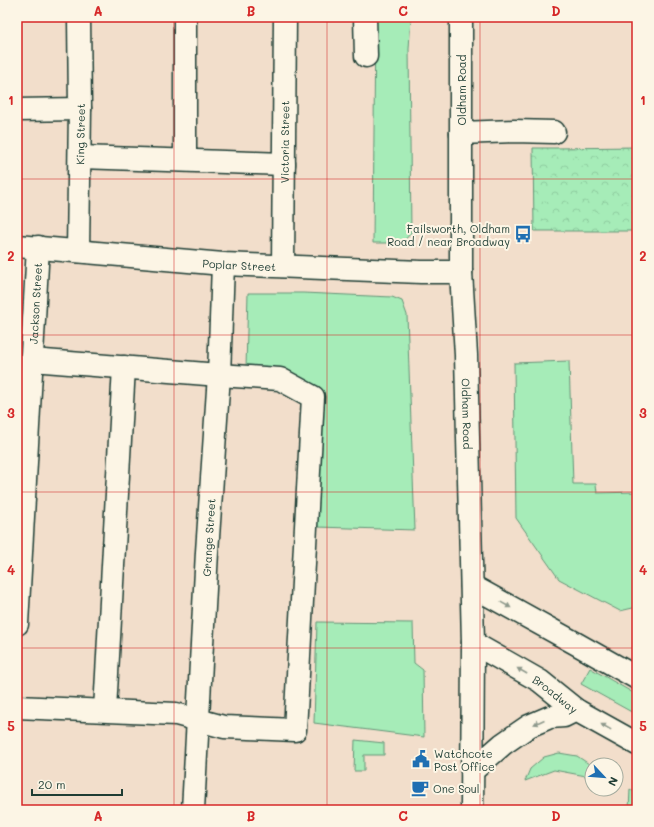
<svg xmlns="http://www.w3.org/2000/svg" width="654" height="827" viewBox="0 0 654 827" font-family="Mali,sans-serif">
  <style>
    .green { fill: #a6ecb8; stroke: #629476 }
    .forest { fill: url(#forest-crowns); stroke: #629476 }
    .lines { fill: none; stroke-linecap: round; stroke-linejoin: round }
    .minor-casing { stroke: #1f3d34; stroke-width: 25 }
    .highway-casing { stroke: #1f3d34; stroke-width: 25 }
    .minor { stroke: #fcf5e5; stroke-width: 22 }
    .highway { stroke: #fcf5e5; stroke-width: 22 }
    .oneway { fill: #8e998c }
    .grid { fill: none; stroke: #d62828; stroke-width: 1; stroke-opacity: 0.55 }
    .labels { text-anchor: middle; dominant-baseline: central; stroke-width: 4; stroke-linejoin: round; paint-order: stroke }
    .street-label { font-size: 11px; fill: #1f3d34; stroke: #fcf5e5 }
    .poi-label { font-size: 11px; fill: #1f3d34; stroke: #fcf5e5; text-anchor: start }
    .neatline { fill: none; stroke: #d62828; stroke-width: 1.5 }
    .grid-label { font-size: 13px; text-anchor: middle; font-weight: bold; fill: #d62828 }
  </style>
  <defs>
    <pattern id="forest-crowns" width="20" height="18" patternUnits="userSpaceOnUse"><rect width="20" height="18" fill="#a6ecb8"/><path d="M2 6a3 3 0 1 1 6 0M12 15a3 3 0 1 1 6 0" fill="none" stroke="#8ecb9f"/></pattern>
  </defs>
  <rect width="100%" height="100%" fill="#f2decb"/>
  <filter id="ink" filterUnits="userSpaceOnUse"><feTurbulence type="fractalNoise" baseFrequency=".025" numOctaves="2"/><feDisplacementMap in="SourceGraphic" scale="8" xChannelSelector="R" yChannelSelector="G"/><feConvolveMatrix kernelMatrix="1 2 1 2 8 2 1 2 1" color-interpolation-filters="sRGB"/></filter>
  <g filter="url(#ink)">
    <path class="green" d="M 375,17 L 411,17 L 409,49 L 411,233 L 402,243 L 373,243 Z
      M 248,293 L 303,293 L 392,297 L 402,301 L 407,315 L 415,530 L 317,527 L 320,387 L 280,370 L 246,368 Z
      M 569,361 L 573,484 L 596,484 L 597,493 L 637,492 L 637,607 L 620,611 L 559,579 L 516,518 L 514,363 Z
      M 317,622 L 413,623 L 414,663 L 423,670 L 424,737 L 314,723 Z
      M 590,668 L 637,695 L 637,715 L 581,684 Z
      M 355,740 L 384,743 L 384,755 L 364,755 L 364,771 L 354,771 Z
      M 559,753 L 577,756 L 592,766 L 592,776 L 586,776 L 554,770 L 525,781 L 530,769 L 544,757 Z"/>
    <path class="forest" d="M 637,147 L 637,231 L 534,231 L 533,148 L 555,148 Z
      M 630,789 L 637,794 L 637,810 L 629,810 Z"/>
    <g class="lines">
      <g class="minor-casing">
        <g id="minor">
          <path d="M 365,17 L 366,56"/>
          <path d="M 17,110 L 80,109"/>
          <path d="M 461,133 L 514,131 L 554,132"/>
          <path d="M 80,157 L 284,164"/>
          <path d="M 185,160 L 185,17"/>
          <path id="s1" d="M 17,246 L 223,264 L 421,272 L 461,272"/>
          <path id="s2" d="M 78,251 L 80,109 L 79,17"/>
          <path id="s3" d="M 283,266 L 285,17"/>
          <path id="s4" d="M 17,624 L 38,247"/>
          <path d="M 17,707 L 176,714 L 224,727 L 295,730 L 313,397 L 280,379 L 219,375 L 32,360"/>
          <path d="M 105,710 L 124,367"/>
          <path id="s5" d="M 193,810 L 207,552 L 219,375 L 223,264"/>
        </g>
      </g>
      <g class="highway-casing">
        <g id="highway">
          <path id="s6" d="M 461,17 L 461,272 L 466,355 L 473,643 L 472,810"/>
          <path d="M 472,586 L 575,643 L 637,678"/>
          <path id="s7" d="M 473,643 L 540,681 L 576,710 L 637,744"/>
          <path d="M 472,771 L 503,744 L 529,726 L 550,717 L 564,716 L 576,710"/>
        </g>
      </g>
      <use href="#minor" class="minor"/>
      <use href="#highway" class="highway"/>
    </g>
    <defs><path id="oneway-solid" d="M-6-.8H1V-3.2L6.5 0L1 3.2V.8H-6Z"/></defs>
    <g class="oneway">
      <use href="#oneway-solid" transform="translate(506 605) rotate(29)"/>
      <use href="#oneway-solid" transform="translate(522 671) rotate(-150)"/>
      <use href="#oneway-solid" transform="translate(539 722) rotate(156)"/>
      <use href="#oneway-solid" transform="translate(606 727) rotate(-151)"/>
    </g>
  </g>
  <path class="grid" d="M 174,17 L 174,810M 327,17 L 327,810M 480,17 L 480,810M 17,179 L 637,179M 17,335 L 637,335M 17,492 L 637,492M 17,648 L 637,648"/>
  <defs>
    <g id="bus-bare" transform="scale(1.38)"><path d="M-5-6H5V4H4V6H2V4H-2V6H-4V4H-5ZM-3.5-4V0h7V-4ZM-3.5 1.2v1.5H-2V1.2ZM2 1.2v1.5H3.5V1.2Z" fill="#1f6fb2" stroke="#fcf5e5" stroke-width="2.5" paint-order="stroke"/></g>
    <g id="civic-bare" transform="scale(1.38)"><path d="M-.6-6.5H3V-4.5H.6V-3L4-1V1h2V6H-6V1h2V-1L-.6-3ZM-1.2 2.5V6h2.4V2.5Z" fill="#1f6fb2" stroke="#fcf5e5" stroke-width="2.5" paint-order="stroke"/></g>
    <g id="cafe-bare" transform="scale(1.38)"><path d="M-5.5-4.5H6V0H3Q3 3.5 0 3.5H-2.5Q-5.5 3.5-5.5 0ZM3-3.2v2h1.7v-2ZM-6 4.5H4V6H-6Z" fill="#1f6fb2" stroke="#fcf5e5" stroke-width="2.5" paint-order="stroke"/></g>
  </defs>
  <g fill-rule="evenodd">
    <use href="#bus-bare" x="523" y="234"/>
    <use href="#civic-bare" x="421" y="759"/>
    <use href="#cafe-bare" x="420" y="788"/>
  </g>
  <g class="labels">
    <g class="street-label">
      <text transform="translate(461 90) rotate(-90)">Oldham Road</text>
      <text stroke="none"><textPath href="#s2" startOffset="117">King Street</textPath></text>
      <text stroke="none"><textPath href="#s3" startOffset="124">Victoria Street</textPath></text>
      <text stroke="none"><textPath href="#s1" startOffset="223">Poplar Street</textPath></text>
      <text stroke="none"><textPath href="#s4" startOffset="321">Jackson Street</textPath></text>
      <text stroke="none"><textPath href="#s6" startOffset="397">Oldham Road</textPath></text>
      <text stroke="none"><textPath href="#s5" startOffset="273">Grange Street</textPath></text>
      <text stroke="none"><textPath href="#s7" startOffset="97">Broadway</textPath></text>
    </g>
    <g class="poi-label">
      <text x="510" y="228" text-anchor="end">Failsworth, Oldham<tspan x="510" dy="13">Road / near Broadway</tspan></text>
      <text x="434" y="753">Watchcote<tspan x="434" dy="13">Post Office</tspan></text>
      <text x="433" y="788">One Soul</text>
    </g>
  </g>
  <rect width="654" height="827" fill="none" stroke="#fcf5e5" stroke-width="44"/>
  <g transform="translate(604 777) rotate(116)"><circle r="19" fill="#fcf5e5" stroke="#a4ab9e"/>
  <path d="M0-3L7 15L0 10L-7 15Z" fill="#1f6fb2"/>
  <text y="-6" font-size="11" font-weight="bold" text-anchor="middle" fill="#1f3d34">N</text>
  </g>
  <path d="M32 789v6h90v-6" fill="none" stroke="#1f3d34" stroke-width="2"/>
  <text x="38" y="789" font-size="12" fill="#1f3d34" stroke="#fcf5e5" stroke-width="3" paint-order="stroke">20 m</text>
  <rect x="22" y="22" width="610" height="783" class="neatline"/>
  <g class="grid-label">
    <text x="98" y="16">A</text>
    <text x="251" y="16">B</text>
    <text x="403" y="16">C</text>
    <text x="556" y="16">D</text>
    <text x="11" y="105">1</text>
    <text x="643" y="105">1</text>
    <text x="11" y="261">2</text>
    <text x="643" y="261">2</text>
    <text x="11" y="418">3</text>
    <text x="643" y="418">3</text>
    <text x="11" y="575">4</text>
    <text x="643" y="575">4</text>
    <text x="11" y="731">5</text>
    <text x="643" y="731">5</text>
    <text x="98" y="821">A</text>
    <text x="251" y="821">B</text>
    <text x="403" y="821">C</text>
    <text x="556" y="821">D</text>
  </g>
</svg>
